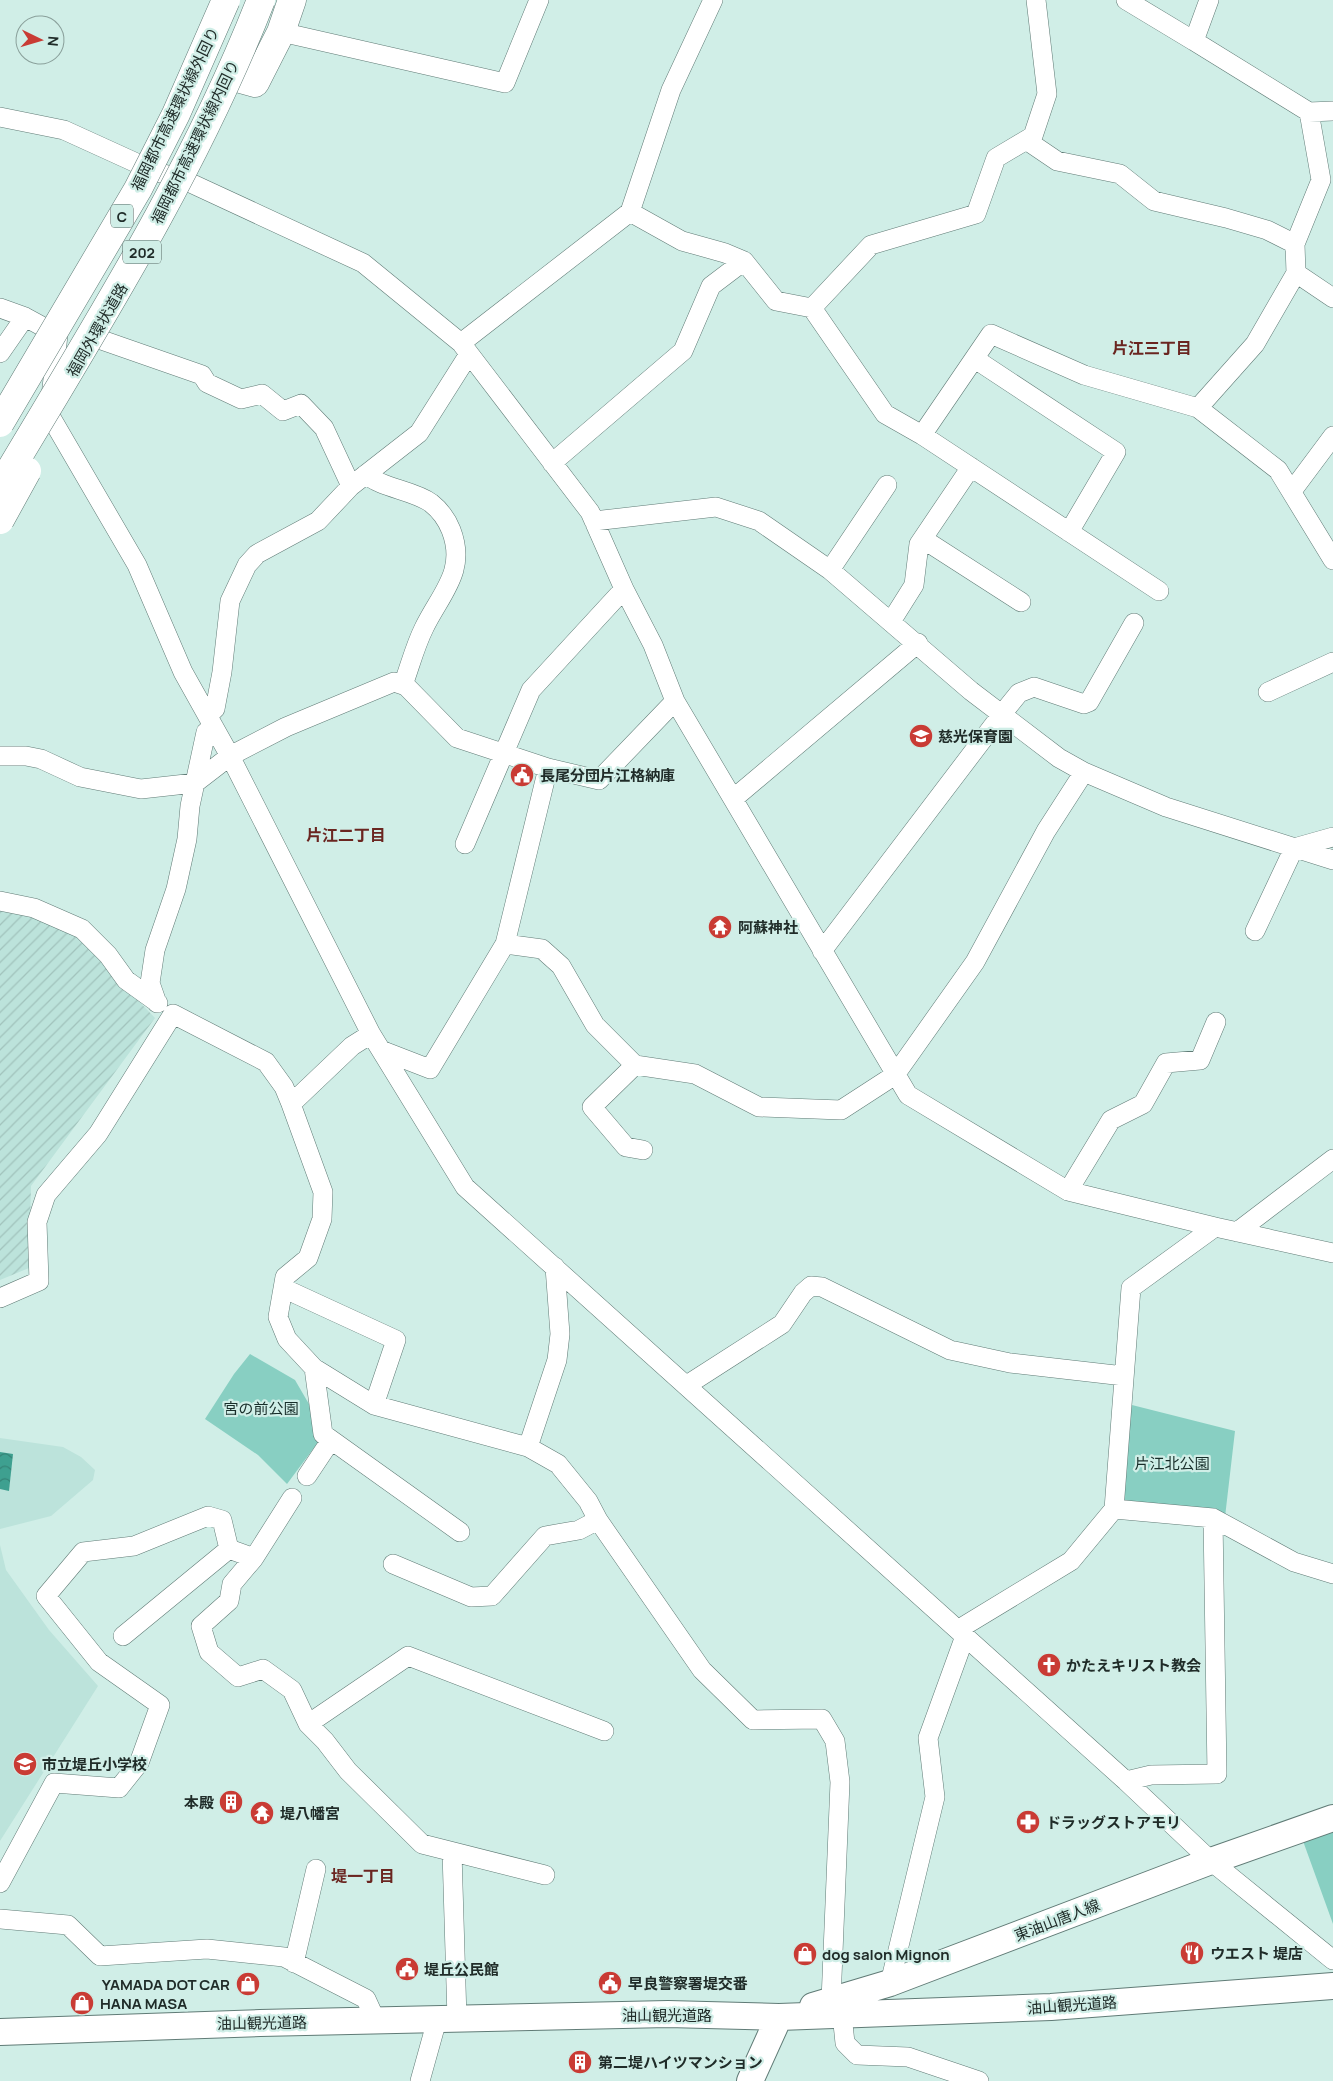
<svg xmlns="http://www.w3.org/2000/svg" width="1333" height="2081" viewBox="0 0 1333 2081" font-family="Manrope,'Noto Sans JP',sans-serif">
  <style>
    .built { fill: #bce3db }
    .industrial { fill: url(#industrial-furrows) }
    .green { fill: #88cfc2 }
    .water { fill: url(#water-waves) }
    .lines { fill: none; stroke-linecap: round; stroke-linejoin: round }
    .street-casing { stroke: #607b76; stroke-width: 20 }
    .secondary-casing { stroke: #607b76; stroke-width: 28 }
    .highway-casing { stroke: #607b76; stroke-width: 29 }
    .street { stroke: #fff; stroke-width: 19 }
    .secondary { stroke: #fff; stroke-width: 26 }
    .highway { stroke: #fff; stroke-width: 28 }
    .highway-bridge-casing { stroke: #607b76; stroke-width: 29; stroke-linecap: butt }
    .highway-bridge { stroke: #fff; stroke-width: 28 }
    .labels { text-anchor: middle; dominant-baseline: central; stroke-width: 4.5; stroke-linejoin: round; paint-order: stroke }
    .shield { fill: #d0eee7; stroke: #556662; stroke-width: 1 }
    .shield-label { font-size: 14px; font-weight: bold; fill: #202c29 }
    .street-label { font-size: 15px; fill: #202c29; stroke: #d0eee7 }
    .poi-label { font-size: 15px; font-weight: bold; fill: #202c29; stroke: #d0eee7; text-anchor: start }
    .park-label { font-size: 15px; fill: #182e2a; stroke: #d0eee7 }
    .neighbourhood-label { font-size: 16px; font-weight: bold; fill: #6a2520; stroke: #d0eee7 }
  </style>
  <defs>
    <pattern id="industrial-furrows" width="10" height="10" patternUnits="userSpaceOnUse" patternTransform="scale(1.25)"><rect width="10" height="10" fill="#bce3db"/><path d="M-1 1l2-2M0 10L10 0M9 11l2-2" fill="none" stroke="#a1c3bc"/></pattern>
    <pattern id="water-waves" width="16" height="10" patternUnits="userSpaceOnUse" patternTransform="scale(1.25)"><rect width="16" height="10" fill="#3ea090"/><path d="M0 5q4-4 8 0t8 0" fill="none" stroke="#348376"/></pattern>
  </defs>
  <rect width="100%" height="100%" fill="#d0eee7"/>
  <path class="built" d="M 0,1438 L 63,1447 L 81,1457 L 95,1470 L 93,1480 L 51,1516 L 0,1529 Z
    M 0,1545 L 6,1570 L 49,1630 L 98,1686 L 0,1841 Z"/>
  <path class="industrial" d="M 0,910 L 29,914 L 77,937 L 155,1018 L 31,1186 L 29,1268 L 0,1280 Z"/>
  <path class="green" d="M 250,1354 L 295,1380 L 313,1411 L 319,1441 L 287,1484 L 258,1455 L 205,1419 L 234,1374 Z
    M 1128,1404 L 1235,1431 L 1225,1517 L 1119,1501 Z
    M 1333,1830 L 1333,1924 L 1303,1841 Z"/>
  <path class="water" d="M 0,1452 L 13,1454 L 9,1491 L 0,1489 Z"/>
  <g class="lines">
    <g class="street-casing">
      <path id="street" d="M 1126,0 L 1194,41
        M 1209,0 L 1194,41 L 1309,112 L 1333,111
        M 281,32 L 505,83 L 539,0
        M 0,117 L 64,130 L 154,171 L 184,180 L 363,263 L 461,343 L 590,512 L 624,589 L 653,645 L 675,701 L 908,1095 L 1068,1191 L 1215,1227 L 1333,1253
        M 1026,140 L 1057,161 L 1120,174 L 1154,201 L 1226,218 L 1267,230 L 1295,244
        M 630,212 L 682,241 L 725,253 L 744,261
        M 1296,273 L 1295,244 L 1321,180 L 1309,112
        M 0,308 L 25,317 L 58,335 L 49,414 L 137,565 L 183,672 L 230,756 L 371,1034 L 465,1187 L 1126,1781 L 1211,1861 L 1333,1960
        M 812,308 L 885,414 L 922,435 L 1159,591
        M 93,337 L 202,375 L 207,383 L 241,399 L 262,394 L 283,411 L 301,404 L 324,428 L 351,486
        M 461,343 L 630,212 L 671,90 L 713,0
        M 0,353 L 25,317
        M 975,359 L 1116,452 L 1069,532
        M 1198,408 L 1255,344 L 1296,273 L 1333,298
        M 922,435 L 991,334 L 1084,375 L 1198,408 L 1278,470 L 1333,560
        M 552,463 L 683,351 L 711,286 L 744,261 L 776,301 L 812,308 L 871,245 L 976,214 L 996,158 L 1033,136 L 1047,94 L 1036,0
        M 366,474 C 380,488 413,490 431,503 C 440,510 447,520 451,530 C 467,571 441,593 424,628 C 415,646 410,666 403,685
        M 1292,491 L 1333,436
        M 594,521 L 716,507 L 759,521 L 830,570 L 971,691 L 1059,758 L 1084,772 L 1166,807 L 1333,860
        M 923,539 L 1021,602
        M 830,570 L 887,485
        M 892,620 L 914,585 L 919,544 L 971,467
        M 1268,692 L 1333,662
        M 207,714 L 215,709 L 222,672 L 230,601 L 247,565 L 257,554 L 318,521 L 351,486 L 419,433 L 469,354
        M 0,756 L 26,756 L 41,759 L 80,777 L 141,789 L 195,783 L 230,756 L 286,727 L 394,682 L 406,686 L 457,738 L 548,768 L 599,780 L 675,701
        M 733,799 L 918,643
        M 465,844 L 531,690 L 624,589
        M 0,901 L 34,908 L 82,929 L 108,955 L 126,980 L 158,1003
        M 1255,931 L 1294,848 L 1333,837
        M 505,944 L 548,768
        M 822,951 L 1002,714 L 1019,693 L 1034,687 L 1084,704 L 1089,702 L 1134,623
        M 157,1003 L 150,983 L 155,950 L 176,889 L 187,839 L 190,806 L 206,732 L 214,727
        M 371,1034 L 352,1046 L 291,1104 L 323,1192 L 322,1219 L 308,1258 L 285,1277 L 278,1317 L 287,1339 L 314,1368 L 323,1434 L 460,1532
        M 381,1050 L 430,1069 L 505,944 L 542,949 L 561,966 L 595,1025 L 635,1065 L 695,1074 L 759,1107 L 841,1110 L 895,1075 L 975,962 L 1046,831 L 1084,772
        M 635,1065 L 592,1107 L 626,1147 L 643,1150
        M 1068,1191 L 1111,1120 L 1143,1104 L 1166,1063 L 1200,1060 L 1216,1022
        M 1237,1232 L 1333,1159
        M 283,1288 L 396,1340 L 374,1405
        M 0,1298 L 39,1281 L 37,1222 L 46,1195 L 98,1134 L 173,1014 L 266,1062 L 284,1087 L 291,1104
        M 314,1368 L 374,1405 L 528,1447 L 558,1464 L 588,1501 L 598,1520 L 702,1670 L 753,1720 L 822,1719 L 835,1741 L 840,1782 L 831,2001
        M 687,1385 L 782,1324 L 803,1293 L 811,1286 L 822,1287 L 950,1350 L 1010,1363 L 1124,1376
        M 528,1447 L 557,1360 L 560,1334 L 555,1267
        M 307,1476 L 331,1440
        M 1114,1509 L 1131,1288 L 1215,1227
        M 254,1558 L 232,1584 L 229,1601 L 201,1626 L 209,1652 L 238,1677 L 263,1669 L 292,1690 L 308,1724 L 325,1741 L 348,1771 L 422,1844 L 545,1875
        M 393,1564 L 471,1597 L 492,1596 L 545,1536 L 579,1530 L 598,1520
        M 959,1629 L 1071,1561 L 1114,1509 L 1213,1518 L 1294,1562 L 1333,1574
        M 123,1636 L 229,1549
        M 308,1724 L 408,1656 L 604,1731
        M 1126,1781 L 1151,1775 L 1217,1774 L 1213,1518
        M 452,1852 L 457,2019
        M 0,1883 L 54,1783 L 119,1788 L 139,1763 L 160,1705 L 99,1662 L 46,1596 L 83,1552 L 134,1546 L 208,1516 L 222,1520 L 229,1549 L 254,1558 L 292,1498
        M 0,1919 L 68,1925 L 100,1956 L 207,1949 L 284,1957 L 366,1999 L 376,2021
        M 294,1963 L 316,1869
        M 890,1983 L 935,1797 L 928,1738 L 965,1636
        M 842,2014 L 845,2043 L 857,2055 L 908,2057 L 979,2081
        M 420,2081 L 437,2020"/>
    </g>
    <g class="secondary-casing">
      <path id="secondary" d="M 813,2006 L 890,1983 L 1211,1861 L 1333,1818
        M 0,2032 L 260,2023 L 668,2014 L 779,2017 L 1051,2007 L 1333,1986
        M 750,2081 L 779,2017"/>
    </g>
    <g class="highway-casing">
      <path id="highway" d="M 237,78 L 255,83 L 281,32 L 292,0"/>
    </g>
    <use href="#street" class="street"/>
    <use href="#secondary" class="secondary"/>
    <use href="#highway" class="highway"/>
    <g class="highway-bridge-casing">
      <path id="highway-bridge" d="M 0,423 L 138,189 L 176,114 L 226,0
        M 0,487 C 94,329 194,172 261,0
        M 0,520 L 27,471"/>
    </g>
    <use href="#highway-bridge" class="highway-bridge"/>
  </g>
  <defs>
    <g id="school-disc" transform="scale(1.25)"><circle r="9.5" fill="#c93b34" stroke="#d0eee7"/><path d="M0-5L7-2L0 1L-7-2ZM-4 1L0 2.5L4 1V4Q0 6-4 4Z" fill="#fff"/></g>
    <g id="civic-disc" transform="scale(1.25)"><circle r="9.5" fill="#c93b34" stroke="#d0eee7"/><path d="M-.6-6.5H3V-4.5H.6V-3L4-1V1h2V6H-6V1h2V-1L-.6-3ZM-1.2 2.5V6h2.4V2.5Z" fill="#fff"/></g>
    <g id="temple-disc" transform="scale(1.25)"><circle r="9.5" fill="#c93b34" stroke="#d0eee7"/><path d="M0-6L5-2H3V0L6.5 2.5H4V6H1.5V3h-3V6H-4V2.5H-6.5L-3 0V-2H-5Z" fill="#fff"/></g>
    <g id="church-disc" transform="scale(1.25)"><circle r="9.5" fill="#c93b34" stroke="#d0eee7"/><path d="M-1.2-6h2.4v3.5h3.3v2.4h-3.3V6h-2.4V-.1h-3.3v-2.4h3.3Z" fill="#fff"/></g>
    <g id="building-disc" transform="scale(1.25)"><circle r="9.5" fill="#c93b34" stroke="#d0eee7"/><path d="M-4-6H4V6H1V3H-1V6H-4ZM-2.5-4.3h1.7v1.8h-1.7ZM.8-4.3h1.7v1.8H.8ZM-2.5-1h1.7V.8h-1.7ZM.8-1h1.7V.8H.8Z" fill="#fff"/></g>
    <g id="pharmacy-disc" transform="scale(1.25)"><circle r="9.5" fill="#c93b34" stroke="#d0eee7"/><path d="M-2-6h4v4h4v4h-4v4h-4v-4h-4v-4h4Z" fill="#fff"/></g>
    <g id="restaurant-disc" transform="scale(1.25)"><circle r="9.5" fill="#c93b34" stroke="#d0eee7"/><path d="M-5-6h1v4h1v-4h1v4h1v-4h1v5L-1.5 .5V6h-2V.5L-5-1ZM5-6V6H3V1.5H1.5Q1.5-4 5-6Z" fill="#fff"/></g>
    <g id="shop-disc" transform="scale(1.25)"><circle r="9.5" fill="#c93b34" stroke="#d0eee7"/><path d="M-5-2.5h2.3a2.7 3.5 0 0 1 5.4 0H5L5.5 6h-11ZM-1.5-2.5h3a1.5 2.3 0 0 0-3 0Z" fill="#fff"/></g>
  </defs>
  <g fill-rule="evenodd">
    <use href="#school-disc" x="921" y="736"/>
    <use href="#civic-disc" x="522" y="775"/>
    <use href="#temple-disc" x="720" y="927"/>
    <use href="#church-disc" x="1049" y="1665"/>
    <use href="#school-disc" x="25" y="1764"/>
    <use href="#building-disc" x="231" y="1802"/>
    <use href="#temple-disc" x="262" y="1813"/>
    <use href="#pharmacy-disc" x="1028" y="1822"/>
    <use href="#restaurant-disc" x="1192" y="1953"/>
    <use href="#shop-disc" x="805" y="1954"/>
    <use href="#civic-disc" x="407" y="1969"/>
    <use href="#civic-disc" x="610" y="1983"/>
    <use href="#shop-disc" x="248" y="1984"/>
    <use href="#shop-disc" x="82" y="2003"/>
    <use href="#building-disc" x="580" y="2062"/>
  </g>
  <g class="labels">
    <g class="shield">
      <rect x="111" y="204.5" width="22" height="23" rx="4"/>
      <rect x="123" y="240.5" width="38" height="23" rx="4"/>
    </g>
    <g class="shield-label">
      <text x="122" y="216">C</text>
      <text x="142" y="252">202</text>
    </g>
    <g class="street-label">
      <text transform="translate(175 109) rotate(-64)">福岡都市高速環状線外回り</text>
      <text transform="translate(195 142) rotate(-64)">福岡都市高速環状線内回り</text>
      <text transform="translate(97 330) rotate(-60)">福岡外環状道路</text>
      <text transform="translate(1057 1920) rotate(-21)">東油山唐人線</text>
      <text transform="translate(1072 2005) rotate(-4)">油山観光道路</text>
      <text x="667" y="2015">油山観光道路</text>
      <text transform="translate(262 2023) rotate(-1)">油山観光道路</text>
    </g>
    <g class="poi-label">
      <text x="938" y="736">慈光保育園</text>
      <text x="540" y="775">長尾分団片江格納庫</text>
      <text x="738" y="927">阿蘇神社</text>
      <text x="1066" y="1665">かたえキリスト教会</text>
      <text x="42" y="1764">市立堤丘小学校</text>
      <text x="214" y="1802" text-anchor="end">本殿</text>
      <text x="280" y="1813">堤八幡宮</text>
      <text x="1046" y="1822">ドラッグストアモリ</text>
      <text x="1210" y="1953">ウエスト 堤店</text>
      <text x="822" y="1954">dog salon Mignon</text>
      <text x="424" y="1969">堤丘公民館</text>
      <text x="628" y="1983">早良警察署堤交番</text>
      <text x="230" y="1984" text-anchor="end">YAMADA DOT CAR</text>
      <text x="100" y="2003">HANA MASA</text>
      <text x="598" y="2062">第二堤ハイツマンション</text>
    </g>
    <g class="park-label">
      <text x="261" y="1408">宮の前公園</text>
      <text x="1172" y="1463">片江北公園</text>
    </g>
    <g class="neighbourhood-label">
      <text x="1152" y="348">片江三丁目</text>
      <text x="346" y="835">片江二丁目</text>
      <text x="363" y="1876">堤一丁目</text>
    </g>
  </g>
  <g transform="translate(40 40) rotate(95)"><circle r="24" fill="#d0eee7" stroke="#8aa09b"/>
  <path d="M0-4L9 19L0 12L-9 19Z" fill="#c93b34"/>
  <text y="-8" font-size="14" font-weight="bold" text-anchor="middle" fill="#202c29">N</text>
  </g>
</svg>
